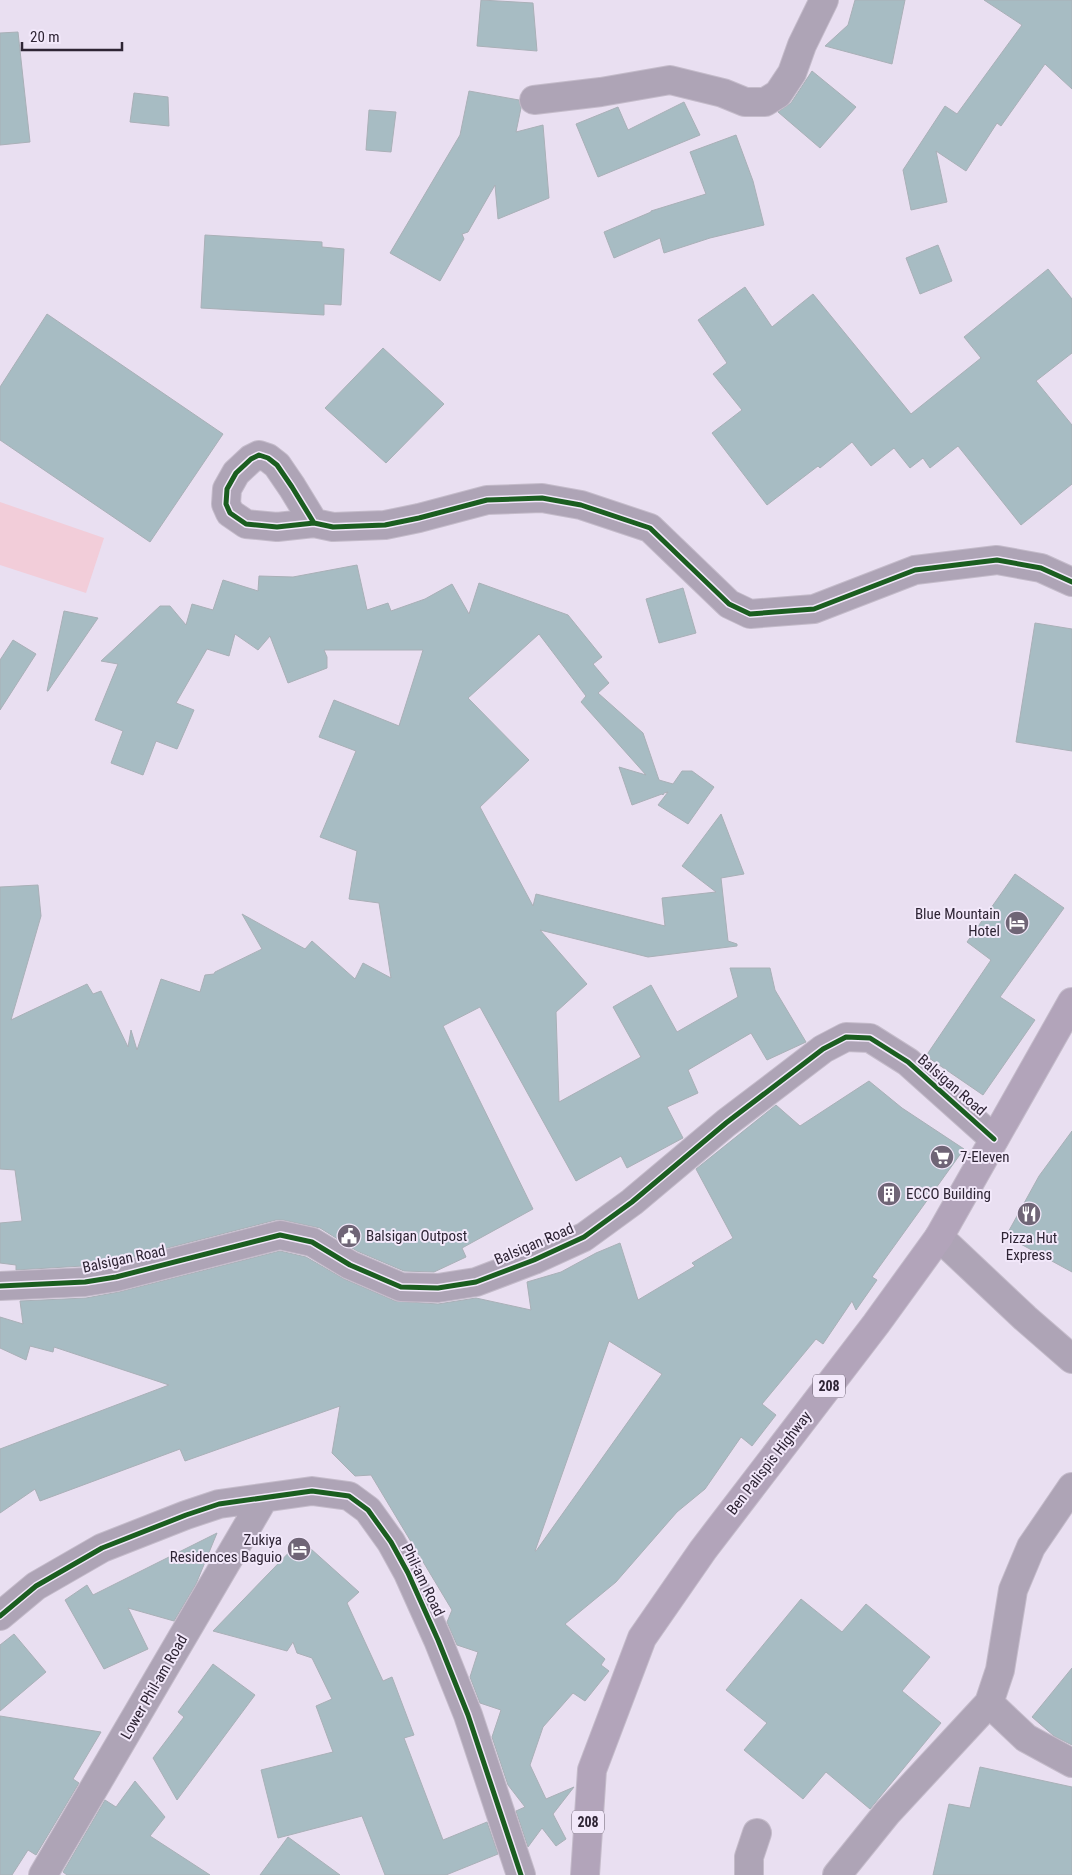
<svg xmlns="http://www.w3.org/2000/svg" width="1072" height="1875" viewBox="0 0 1072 1875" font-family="'Roboto Condensed',sans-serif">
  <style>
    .green { fill: #f2cdd9 }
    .building { fill: #a7bcc3; stroke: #a9b0b7; fill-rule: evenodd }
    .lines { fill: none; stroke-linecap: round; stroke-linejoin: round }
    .minor-casing { stroke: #c4bbca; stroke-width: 30 }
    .major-casing { stroke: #c4bbca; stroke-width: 30 }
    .minor { stroke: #aea4b6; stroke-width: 28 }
    .major { stroke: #b2a4ba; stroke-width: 28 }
    .cycleway-casing { stroke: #f2e8fa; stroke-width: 8 }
    .cycleway { stroke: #1b5e20; stroke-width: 5 }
    .labels { text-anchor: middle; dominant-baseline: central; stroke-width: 4; stroke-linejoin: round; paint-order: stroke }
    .shield { fill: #f2e8fa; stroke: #695f6f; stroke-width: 1 }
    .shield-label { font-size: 14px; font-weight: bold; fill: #2e2434 }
    .poi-label { font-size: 15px; fill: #2e2434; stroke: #f2e8fa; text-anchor: start }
    .street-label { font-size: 15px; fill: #2e2434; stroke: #f2e8fa }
  </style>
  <rect width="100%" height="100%" fill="#e9dff1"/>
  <path class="green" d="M 0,502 L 104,538 L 86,593 L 0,565 Z"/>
  <path class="building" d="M 481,0 L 533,3 L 537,51 L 477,46 Z
    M 855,0 L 905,0 L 892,64 L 825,46 L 848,25 Z
    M 984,0 L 1072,0 L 1072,89 L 1045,64 L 1001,126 L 997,123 L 966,171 L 936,151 L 947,202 L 911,210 L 903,170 L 945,106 L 957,114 L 1022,25 Z
    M 18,32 L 30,142 L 0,145 L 0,33 Z
    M 812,71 L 856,107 L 820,148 L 778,112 L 791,103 Z
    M 469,91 L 519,100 L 521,108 L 516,132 L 543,125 L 549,198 L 498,219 L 495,185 L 468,232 L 462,234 L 464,239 L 440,281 L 390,253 L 460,135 Z
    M 134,93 L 168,97 L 169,126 L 130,122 Z
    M 684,102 L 700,135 L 598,177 L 576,124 L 618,107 L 628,130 Z
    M 369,110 L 396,112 L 391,152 L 366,150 Z
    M 736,135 L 753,181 L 764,225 L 710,238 L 664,253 L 660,238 L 614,258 L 604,232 L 651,212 L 651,211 L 706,194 L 690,152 Z
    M 205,235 L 322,242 L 322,247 L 344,249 L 341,305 L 324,304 L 324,315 L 201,308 Z
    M 938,245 L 952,281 L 920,294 L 906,258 Z
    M 1048,269 L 1072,299 L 1072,353 L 1036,381 L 1072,425 L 1072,484 L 1021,525 L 958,446 L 930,468 L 923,458 L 910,468 L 894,448 L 871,466 L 852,442 L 820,468 L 818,466 L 767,505 L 712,433 L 742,410 L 713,374 L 727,363 L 698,320 L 745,287 L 772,327 L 813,294 L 911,414 L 981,358 L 964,337 Z
    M 47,314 L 223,434 L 150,542 L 0,440 L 0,387 Z
    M 383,348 L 444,404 L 386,463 L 325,408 Z
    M 357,565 L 367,610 L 388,603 L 391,611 L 425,599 L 452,584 L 469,614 L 479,583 L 568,615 L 602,657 L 593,664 L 609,683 L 598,693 L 643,733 L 659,780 L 673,784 L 682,771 L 692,771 L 714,787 L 688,824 L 658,805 L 668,792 L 664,793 L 663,795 L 662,794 L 632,805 L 619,767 L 646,775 L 581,702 L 586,696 L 539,634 L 468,698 L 529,760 L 480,807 L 533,906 L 536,894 L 665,926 L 662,898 L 716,892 L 682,866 L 721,814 L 744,874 L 721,878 L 728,941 L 737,944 L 737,946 L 648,957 L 540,930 L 587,984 L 556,1012 L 559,1102 L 641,1057 L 613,1007 L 651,985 L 677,1032 L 738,997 L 730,968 L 770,968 L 775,990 L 806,1042 L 767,1060 L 751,1033 L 688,1070 L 698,1093 L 667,1107 L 683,1138 L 627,1168 L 621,1156 L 576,1181 L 480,1007 L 443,1026 L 533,1209 L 462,1248 L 466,1257 L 434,1272 L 404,1271 L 357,1251 L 320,1228 L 283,1220 L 276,1220 L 113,1262 L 83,1266 L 16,1270 L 16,1265 L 0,1263 L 0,1223 L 22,1221 L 15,1170 L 0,1169 L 0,887 L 38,885 L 41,916 L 11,1020 L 87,984 L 93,994 L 101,991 L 128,1047 L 131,1030 L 137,1050 L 161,979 L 200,992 L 205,975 L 214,974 L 215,972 L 262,949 L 242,914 L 305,949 L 312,941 L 355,979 L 363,963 L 391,978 L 379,903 L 349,899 L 357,851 L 320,837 L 356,751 L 319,737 L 334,700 L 399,726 L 423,650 L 324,650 L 327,657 L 327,668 L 288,683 L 270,636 L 258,650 L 235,634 L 229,656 L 207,649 L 176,703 L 194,710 L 177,749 L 156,741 L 143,775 L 111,763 L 123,731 L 95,720 L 118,664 L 101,661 L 160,606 L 170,606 L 186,625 L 192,604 L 213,610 L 223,580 L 258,591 L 259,576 L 293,577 Z
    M 683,588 L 696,633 L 659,643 L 646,599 Z
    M 64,611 L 98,618 L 48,691 L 47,691 Z
    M 1035,623 L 1072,629 L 1072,751 L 1016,742 Z
    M 13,640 L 36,654 L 0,710 L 0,660 Z
    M 1015,874 L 1064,908 L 1000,997 L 1035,1020 L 983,1095 L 926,1056 L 991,960 L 967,942 Z
    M 869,1081 L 902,1108 L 964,1149 L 872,1277 L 877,1280 L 856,1310 L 852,1301 L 823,1344 L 816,1339 L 762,1404 L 776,1415 L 752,1446 L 741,1437 L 705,1489 L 677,1512 L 616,1582 L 565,1624 L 605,1659 L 601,1665 L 609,1671 L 585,1701 L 573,1693 L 543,1727 L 530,1765 L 546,1799 L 574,1787 L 553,1814 L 566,1839 L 556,1846 L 542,1828 L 528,1847 L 516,1811 L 525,1807 L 508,1785 L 492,1737 L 501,1710 L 480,1703 L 470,1677 L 478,1652 L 457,1645 L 447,1622 L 452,1610 L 371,1475 L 355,1476 L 332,1453 L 340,1406 L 185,1461 L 180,1449 L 40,1501 L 35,1489 L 0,1513 L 0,1449 L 169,1385 L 54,1347 L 53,1352 L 30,1346 L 26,1360 L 0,1348 L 0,1317 L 23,1324 L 20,1301 L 86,1298 L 119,1292 L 280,1251 L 306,1257 L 344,1279 L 395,1301 L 438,1304 L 476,1298 L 531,1310 L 527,1282 L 561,1272 L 596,1253 L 620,1243 L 638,1300 L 695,1266 L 692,1263 L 733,1238 L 696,1169 L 776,1105 L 800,1126 ZM 609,1341 L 662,1374 L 536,1551 L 535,1551 Z
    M 1072,1131 L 1072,1272 L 1006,1236 L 1039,1176 Z
    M 217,1533 L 196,1584 L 174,1621 L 128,1608 L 148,1649 L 104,1669 L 65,1600 L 87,1585 L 93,1595 Z
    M 301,1540 L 359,1592 L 347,1603 L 383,1681 L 392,1677 L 414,1735 L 404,1738 L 443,1840 L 487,1822 L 498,1854 L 446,1875 L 385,1875 L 362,1816 L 278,1838 L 261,1770 L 333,1752 L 316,1706 L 332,1699 L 312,1658 L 297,1653 L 293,1642 L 287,1651 L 213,1631 Z
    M 801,1599 L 842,1632 L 866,1604 L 930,1657 L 902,1691 L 941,1723 L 870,1809 L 826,1772 L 803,1799 L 744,1750 L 767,1723 L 726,1690 Z
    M 14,1634 L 46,1672 L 0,1711 L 0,1645 Z
    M 213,1664 L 255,1695 L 177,1800 L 153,1758 L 184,1717 L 178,1712 Z
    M 1072,1668 L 1072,1745 L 1054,1736 L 1032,1717 Z
    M 0,1716 L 101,1732 L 73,1779 L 79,1783 L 36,1855 L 28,1850 L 12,1875 L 0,1875 Z
    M 980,1767 L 1072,1787 L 1072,1875 L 933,1875 L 949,1804 L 970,1808 Z
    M 135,1781 L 165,1817 L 150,1836 L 210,1875 L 67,1875 L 63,1872 L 105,1800 L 116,1807 Z
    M 288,1837 L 340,1875 L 260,1875 Z"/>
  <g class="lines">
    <g class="minor-casing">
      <path id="minor" d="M 534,100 L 601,92 L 670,80 L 723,93 L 745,102 L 765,102 L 778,94 L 792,73 L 802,45 L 824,0
        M 314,523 L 292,487 L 277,465 L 268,458 L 259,455 L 251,459 L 236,473 L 227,489 L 226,504 L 230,513 L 246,524 L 277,527 L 314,523 L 333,527 L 385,525 L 419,518 L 487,500 L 542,498 L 581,505 L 650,528 L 729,604 L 750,614 L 814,609 L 915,570 L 997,560 L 1041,568 L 1072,582
        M 939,1237 L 1025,1318 L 1072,1359
        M 0,1286 L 85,1282 L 116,1277 L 280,1235 L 312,1242 L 350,1265 L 401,1287 L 438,1288 L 476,1282 L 534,1260 L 584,1237 L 632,1202 L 726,1123 L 823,1049 L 846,1037 L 870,1038 L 908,1062 L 994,1139
        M 0,1616 L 36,1586 L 102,1548 L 186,1515 L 219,1504 L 312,1491 L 349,1496 L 368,1510 L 391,1542 L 408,1573 L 438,1640 L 468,1715 L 521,1875
        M 989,1703 L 1026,1738 L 1072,1763
        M 43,1875 L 264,1498
        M 749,1875 L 749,1857 L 757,1833
        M 837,1875 L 887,1813 L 989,1703 L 1000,1670 L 1013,1590 L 1031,1547 L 1072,1487"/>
    </g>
    <g class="major-casing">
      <path id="major" d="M 585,1875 L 592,1770 L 642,1638 L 703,1550 L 876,1324 L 939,1237 L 1072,1002"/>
    </g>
    <use href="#minor" class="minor"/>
    <use href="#major" class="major"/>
    <g class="cycleway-casing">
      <path id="cycleway" d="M 314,523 L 292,487 L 277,465 L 268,458 L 259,455 L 251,459 L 236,473 L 227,489 L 226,504 L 230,513 L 246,524 L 277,527 L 314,523 L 333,527 L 385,525 L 419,518 L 487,500 L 542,498 L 581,505 L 650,528 L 729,604 L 750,614 L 814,609 L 915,570 L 997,560 L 1041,568 L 1072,582
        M 0,1286 L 85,1282 L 116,1277 L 280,1235 L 312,1242 L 350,1265 L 401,1287 L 438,1288 L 476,1282 L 534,1260 L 584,1237 L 632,1202 L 726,1123 L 823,1049 L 846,1037 L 870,1038 L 908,1062 L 994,1139
        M 0,1616 L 36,1586 L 102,1548 L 186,1515 L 219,1504 L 312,1491 L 349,1496 L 368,1510 L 391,1542 L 408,1573 L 438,1640 L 468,1715 L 521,1875"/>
    </g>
    <use href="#cycleway" class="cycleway"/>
  </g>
  <defs>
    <g id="hotel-disc" transform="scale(1.25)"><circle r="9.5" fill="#6f6576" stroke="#f2e8fa"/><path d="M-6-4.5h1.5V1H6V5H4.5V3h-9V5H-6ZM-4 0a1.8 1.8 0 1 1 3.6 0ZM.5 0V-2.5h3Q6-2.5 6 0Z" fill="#fff"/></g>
    <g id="supermarket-disc" transform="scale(1.25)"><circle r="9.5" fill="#6f6576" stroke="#f2e8fa"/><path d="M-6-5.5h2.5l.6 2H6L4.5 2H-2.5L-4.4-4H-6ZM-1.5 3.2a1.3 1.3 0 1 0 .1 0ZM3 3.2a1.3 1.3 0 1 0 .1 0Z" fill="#fff"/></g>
    <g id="building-disc" transform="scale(1.25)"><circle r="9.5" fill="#6f6576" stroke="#f2e8fa"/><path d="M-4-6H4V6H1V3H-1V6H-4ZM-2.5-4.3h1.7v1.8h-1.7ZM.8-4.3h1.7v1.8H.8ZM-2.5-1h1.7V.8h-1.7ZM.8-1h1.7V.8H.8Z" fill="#fff"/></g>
    <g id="restaurant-disc" transform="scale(1.25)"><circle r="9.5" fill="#6f6576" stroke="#f2e8fa"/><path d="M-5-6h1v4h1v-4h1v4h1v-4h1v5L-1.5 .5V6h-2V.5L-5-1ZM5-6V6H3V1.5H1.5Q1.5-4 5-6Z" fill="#fff"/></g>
    <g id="civic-disc" transform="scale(1.25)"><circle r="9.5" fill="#6f6576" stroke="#f2e8fa"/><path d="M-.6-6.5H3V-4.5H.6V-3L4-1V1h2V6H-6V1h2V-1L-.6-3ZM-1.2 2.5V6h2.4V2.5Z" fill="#fff"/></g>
  </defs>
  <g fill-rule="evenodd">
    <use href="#hotel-disc" x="1017" y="923"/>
    <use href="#supermarket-disc" x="942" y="1157"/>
    <use href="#building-disc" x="889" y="1194"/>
    <use href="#restaurant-disc" x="1029" y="1214"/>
    <use href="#civic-disc" x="349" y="1236"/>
    <use href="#hotel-disc" x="299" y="1549"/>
  </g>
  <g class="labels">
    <g class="shield">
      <rect x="813" y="1374.5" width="32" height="23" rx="4"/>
      <rect x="572" y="1810.5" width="32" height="23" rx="4"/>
    </g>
    <g class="shield-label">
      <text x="829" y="1386">208</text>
      <text x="588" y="1822">208</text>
    </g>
    <g class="poi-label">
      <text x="1000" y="914" text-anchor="end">Blue Mountain<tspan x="1000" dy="17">Hotel</tspan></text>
      <text x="960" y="1157">7-Eleven</text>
      <text x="906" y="1194">ECCO Building</text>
      <text x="366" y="1236">Balsigan Outpost</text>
      <text x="1029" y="1238" text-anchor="middle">Pizza Hut<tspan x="1029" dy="17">Express</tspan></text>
      <text x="282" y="1540" text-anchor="end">Zukiya<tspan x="282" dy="17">Residences Baguio</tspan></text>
    </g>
    <g class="street-label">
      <text transform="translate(952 1085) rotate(41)">Balsigan Road</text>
      <text transform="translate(534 1244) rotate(-23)">Balsigan Road</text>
      <text transform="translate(124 1259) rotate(-12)">Balsigan Road</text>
      <text transform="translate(769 1463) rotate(-52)">Ben Palispis Highway</text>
      <text transform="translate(423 1580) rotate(64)">Phil-am Road</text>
      <text transform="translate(154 1687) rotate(-60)">Lower Phil-am Road</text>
    </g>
  </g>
  <path d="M22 42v8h100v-8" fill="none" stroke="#2e2434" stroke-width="2.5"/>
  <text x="30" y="42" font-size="15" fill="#2e2434" stroke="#f2e8fa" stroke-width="4" paint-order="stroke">20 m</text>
</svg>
